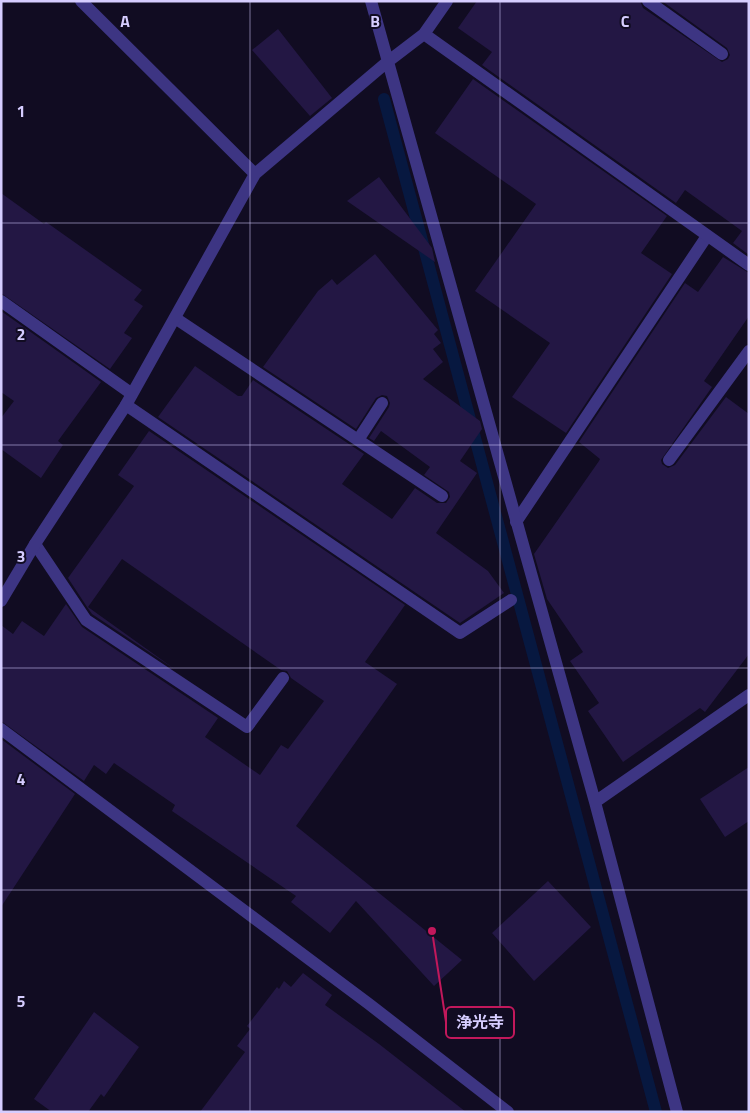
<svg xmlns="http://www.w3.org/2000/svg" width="750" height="1113" viewBox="0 0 750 1113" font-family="'Titillium Web','Noto Sans JP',sans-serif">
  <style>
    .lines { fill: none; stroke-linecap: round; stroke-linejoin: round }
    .stream { stroke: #071840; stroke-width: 12 }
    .building { fill: #231744 }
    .service { stroke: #3d3583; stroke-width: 12 }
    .minor { stroke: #3d3583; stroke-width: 12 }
    .grid { fill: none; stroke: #d6cdff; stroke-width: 1; stroke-opacity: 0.55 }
    .grid-label { font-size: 16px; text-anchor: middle; font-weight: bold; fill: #d6cdff; stroke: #110c22; stroke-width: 4; stroke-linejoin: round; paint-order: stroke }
    .leader { fill: none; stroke: #c2185b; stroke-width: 2 }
    .callout-dot { fill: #c2185b; stroke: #110c22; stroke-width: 2 }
    .callout { fill: #110c22; stroke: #c2185b; stroke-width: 2 }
    .callout-label { font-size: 16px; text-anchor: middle; font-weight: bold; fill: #d6cdff }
  </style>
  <rect width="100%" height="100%" fill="#110c22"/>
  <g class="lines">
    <path class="stream" d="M 384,99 L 656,1112"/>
  </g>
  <path class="building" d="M 477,1 L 640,1 L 643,8 L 722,62 L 728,59 L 730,55 L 727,48 L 662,1 L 749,1 L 749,255 L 733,243 L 742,231 L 685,190 L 676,203 L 482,65 L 492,52 L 458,28 Z
    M 278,29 L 332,98 L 310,116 L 252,50 Z
    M 473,79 L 667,216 L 641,253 L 672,274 L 566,433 L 512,397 L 550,343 L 475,291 L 536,204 L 435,133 Z
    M 379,177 L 432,248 L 435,262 L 347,201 Z
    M 1,193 L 44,224 L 46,222 L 142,290 L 134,300 L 143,306 L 124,333 L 132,338 L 110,369 L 1,293 Z
    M 375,254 L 438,330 L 434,334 L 441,343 L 433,349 L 443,362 L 423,379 L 480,421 L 482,429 L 460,461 L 477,473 L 436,533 L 488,571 L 504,593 L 460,623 L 158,417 L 195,366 L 238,396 L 242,396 L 253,380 L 364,454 L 342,484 L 392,519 L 415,488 L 437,503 L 446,503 L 450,497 L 449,492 L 424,475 L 430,467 L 381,431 L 374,441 L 369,438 L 389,407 L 390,403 L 387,396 L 382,395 L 376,398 L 356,429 L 263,367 L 318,291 L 332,279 L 337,285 Z
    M 723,257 L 749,273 L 749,316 L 704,381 L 712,387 L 661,460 L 662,464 L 668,468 L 675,465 L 726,397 L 749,414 L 749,654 L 705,712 L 700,708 L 623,762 L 588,711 L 599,703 L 570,661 L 583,652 L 547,599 L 534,554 L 599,461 L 600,459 L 579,442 L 685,283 L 698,292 Z
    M 1,311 L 101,382 L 58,441 L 63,445 L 41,478 L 1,449 L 1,418 L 14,401 L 1,392 Z
    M 149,431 L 405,605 L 365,662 L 397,684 L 296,826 L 462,960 L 434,986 L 356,901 L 330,933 L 291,902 L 296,896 L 172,811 L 175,805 L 114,763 L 106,774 L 94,765 L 84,781 L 1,721 L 1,625 L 13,634 L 22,621 L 44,636 L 66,604 L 82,627 L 218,718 L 205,737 L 260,775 L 281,745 L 288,749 L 324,701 L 291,678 L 287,671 L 281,670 L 122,559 L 88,607 L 176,670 L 92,614 L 87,607 L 68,578 L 134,486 L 118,475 Z
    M 1,739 L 75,794 L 1,907 Z
    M 749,767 L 749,821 L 725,837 L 700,799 Z
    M 548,881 L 591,927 L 534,981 L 492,933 Z
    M 303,973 L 332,995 L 325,1005 L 379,1044 L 466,1112 L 200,1112 L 245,1052 L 237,1046 L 250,1029 L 247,1026 L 277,987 L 279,989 L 284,981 L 291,987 Z
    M 94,1012 L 139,1047 L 104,1097 L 101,1094 L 88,1112 L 52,1112 L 34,1099 Z"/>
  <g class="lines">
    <path class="service" d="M 648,1 L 722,54
      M 175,318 L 442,496
      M 126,405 L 460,633 L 511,600
      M 358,440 L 382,403
      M 669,460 L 749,351
      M 516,522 L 707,236
      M 35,544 L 86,620 L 247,727 L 283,678"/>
    <path class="minor" d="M 81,1 L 255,174
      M 371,1 L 595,802 L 677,1112
      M 424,34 L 749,265
      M 1,301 L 132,394
      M 1,601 L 35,544 L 126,405 L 255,174 L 386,63 L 424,34 L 447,1
      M 1,729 L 369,1004 L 508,1112
      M 595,802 L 749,695"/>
  </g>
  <path class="grid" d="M 250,1 L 250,1112M 500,1 L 500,1112M 1,223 L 749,223M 1,445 L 749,445M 1,668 L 749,668M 1,890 L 749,890"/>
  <g class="grid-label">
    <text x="125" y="27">A</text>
    <text x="375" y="27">B</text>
    <text x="625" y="27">C</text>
    <text x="21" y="117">1</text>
    <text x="21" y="340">2</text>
    <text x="21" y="562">3</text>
    <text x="21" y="785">4</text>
    <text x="21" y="1007">5</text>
  </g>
  <path class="leader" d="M432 931L446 1022"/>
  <circle class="callout-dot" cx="432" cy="931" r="5"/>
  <rect class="callout" x="446" y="1007" width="68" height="31" rx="5"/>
  <g class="callout-label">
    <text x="480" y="1028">浄光寺</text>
  </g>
  <rect width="750" height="1113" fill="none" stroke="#d6cdff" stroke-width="5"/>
</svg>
